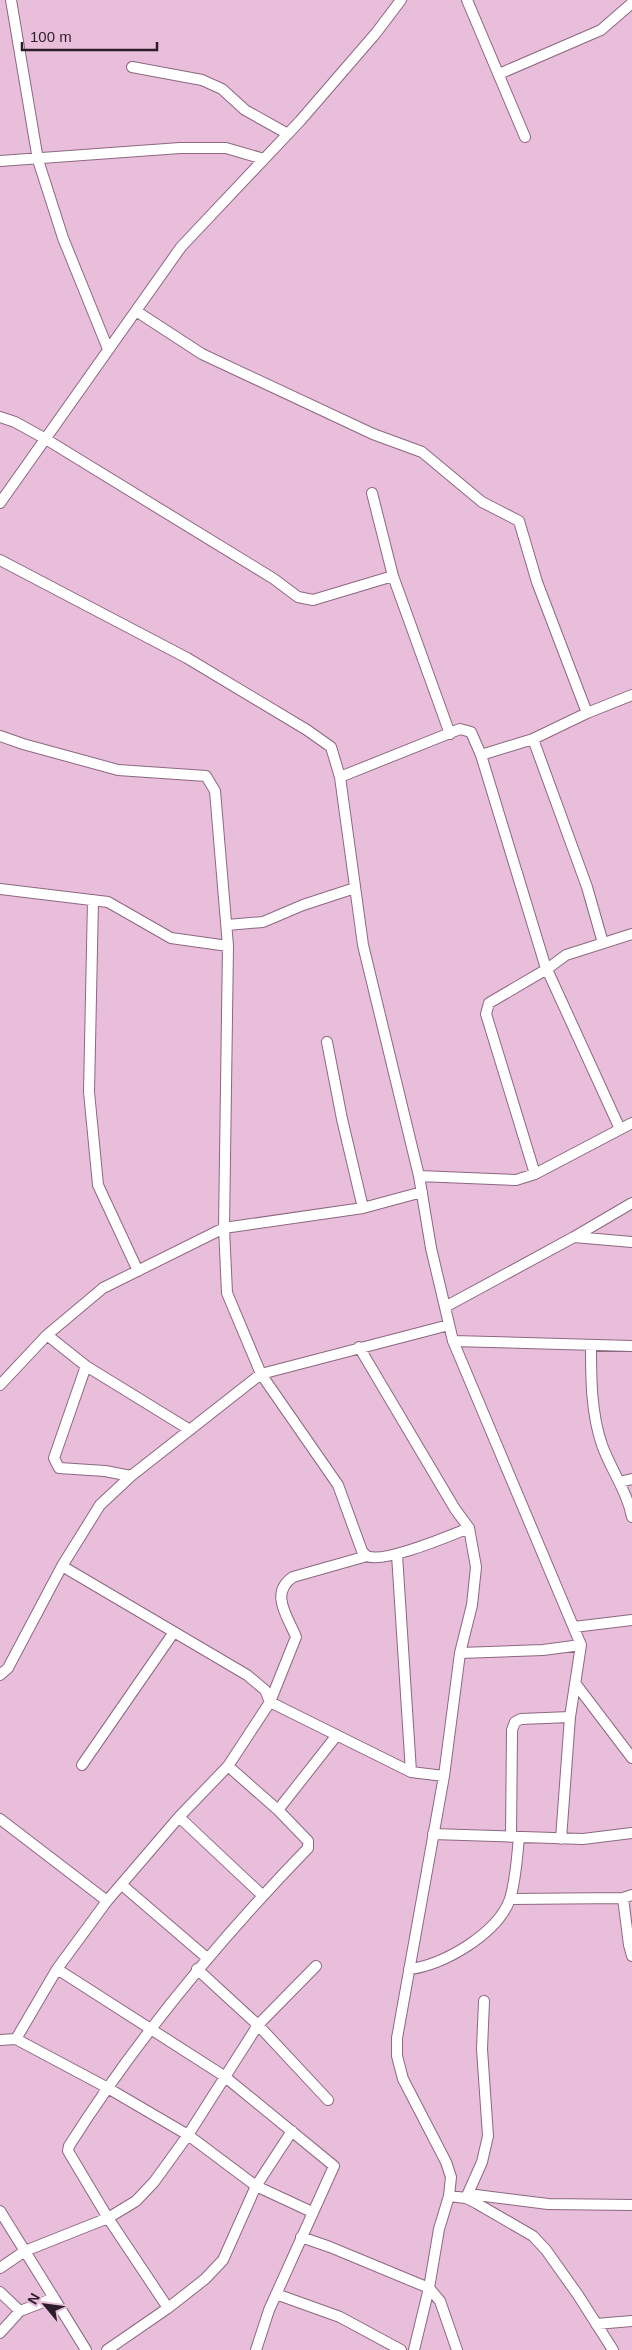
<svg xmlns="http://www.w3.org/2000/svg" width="632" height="2350" viewBox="0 0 632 2350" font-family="Arial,sans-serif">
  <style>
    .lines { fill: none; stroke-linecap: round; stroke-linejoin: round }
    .minor-casing { stroke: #8d6881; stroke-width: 12 }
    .minor { stroke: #fff; stroke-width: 10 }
  </style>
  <rect width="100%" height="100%" fill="#e8beda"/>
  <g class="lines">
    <g class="minor-casing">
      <path id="minor" d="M 11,0 L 38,160 L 63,238 L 108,349
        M 467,0 L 525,137
        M 132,67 L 202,80 L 222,89 L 245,110 L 288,134
        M 499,74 L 601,30 L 632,3
        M 0,161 L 180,148 L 226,148 L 264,159
        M 136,311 L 202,354 L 373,434 L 422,452 L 482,502 L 519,521 L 537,582 L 587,713
        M 0,417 L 15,422 L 44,438 L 274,579 L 298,597 L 313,600 L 393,576
        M 372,493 L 393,576 L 450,734
        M 0,503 L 181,247 L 300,121 L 376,33 L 401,0
        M 0,560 L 187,658 L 307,730 L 331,747 L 340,777 L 363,945 L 419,1176 L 431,1248 L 453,1341 L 581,1645
        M 0,736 L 23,744 L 118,770 L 206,776 L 215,791 L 228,946 L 224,1228 L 227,1293 L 261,1374 L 338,1485 L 362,1551 C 363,1552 366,1556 367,1556 C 384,1564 451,1535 469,1528
        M 533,739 L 587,887 L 603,943
        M 481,755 L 533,739 L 587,713 L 632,695
        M 340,777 L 460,729 L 471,732 L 481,755 L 545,965 L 620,1129
        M 0,889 L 108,902 L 171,938 L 228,946
        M 93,900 L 89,1092 L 98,1185 L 138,1271
        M 227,925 L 263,922 L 303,905 L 355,888
        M 327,1042 L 342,1119 L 363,1208
        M 535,1174 L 486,1014 L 489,1003 L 547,969 L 566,955 L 632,934
        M 419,1176 L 516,1180 L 535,1174 L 632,1123
        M 574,1237 L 632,1242
        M 445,1307 L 574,1237 L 632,1203
        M 47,1335 L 86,1366 L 190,1430
        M 453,1341 L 632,1346
        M 591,1345 C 591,1378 591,1413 602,1445 C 611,1470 627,1491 632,1517
        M 359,1347 L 455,1509 L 469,1528 L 476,1567 L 472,1605 L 460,1653 L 543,1650 L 581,1645 L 570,1717 L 561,1839
        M 86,1366 L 54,1458 L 59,1468 L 105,1471 L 131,1476
        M 0,1385 L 47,1335 L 103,1288 L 224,1228 L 363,1208 L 422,1192
        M 619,1482 L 632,1479
        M 397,1555 L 411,1772
        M 62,1566 L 247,1675 L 265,1690 L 270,1702 L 411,1772 L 444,1776
        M 574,1627 L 632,1620
        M 0,1675 L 8,1668 L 62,1566 L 100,1505 L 131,1476 L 261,1374 L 449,1325
        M 575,1683 L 632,1758
        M 82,1765 L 174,1632
        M 278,1810 L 337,1735
        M 179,1817 L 262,1895
        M 0,1819 L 107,1901
        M 433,1834 L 583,1839 L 632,1833
        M 511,1837 L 512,1730 L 515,1722 L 521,1719 L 570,1717
        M 122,1885 L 207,1958
        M 623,1898 L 629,1945 L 632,1956
        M 510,1899 L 623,1898 L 632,1895
        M 316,1966 L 258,2025 L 328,2100
        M 57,1969 L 224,2076 L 334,2166 L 269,2310 L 256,2350
        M 409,1969 C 443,1966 498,1933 510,1899 C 516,1879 517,1857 519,1837
        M 16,2039 L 106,2087 L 188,2135 L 256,2186 L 312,2212
        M 0,2040 L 16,2039 L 57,1969 L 107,1901 L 179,1817 L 228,1766 L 270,1702 L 296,1637 C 288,1617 269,1593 293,1577 L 367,1556
        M 468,2194 L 548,2204 L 632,2205
        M 449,2196 L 466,2198 L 476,2203 L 533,2236 L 546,2250 L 578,2295 L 613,2350
        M 466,2198 L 482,2162 L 488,2136 L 482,2049 L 484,2001
        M 0,2211 L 54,2298
        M 301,2237 L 330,2247 L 429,2288 L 440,2301 L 457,2350
        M 0,2268 L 25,2251 L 108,2218 L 136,2201 L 154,2182 L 188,2135 L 258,2025 L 197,1969
        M 0,2292 L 20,2311 L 54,2298 L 86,2350
        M 276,2294 L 340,2317 L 401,2350
        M 168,2308 L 108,2218 L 68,2151 L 69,2146 C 138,2037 219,1940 308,1848 L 308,1841 L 278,1810 L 228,1766
        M 596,2324 L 632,2321
        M 0,2333 L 20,2311
        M 107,2350 L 168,2308 L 205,2279 L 223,2260 L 256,2186 L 292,2131
        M 414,2350 L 429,2288 L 439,2229 L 449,2196 L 451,2177 L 446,2162 L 403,2079 L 397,2056 L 397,2038 L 444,1776 L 460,1653"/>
    </g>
    <use href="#minor" class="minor"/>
  </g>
  <g transform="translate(45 2305) rotate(299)" stroke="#e8beda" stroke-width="4" paint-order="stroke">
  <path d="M0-4L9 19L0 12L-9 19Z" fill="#2d1d28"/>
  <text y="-8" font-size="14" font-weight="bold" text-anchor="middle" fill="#2d1d28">N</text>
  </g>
  <path d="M22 42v8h135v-8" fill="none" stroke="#2d1d28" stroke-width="2.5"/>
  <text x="30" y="42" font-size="15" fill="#2d1d28" stroke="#e8beda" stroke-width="4" paint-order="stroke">100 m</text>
</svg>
